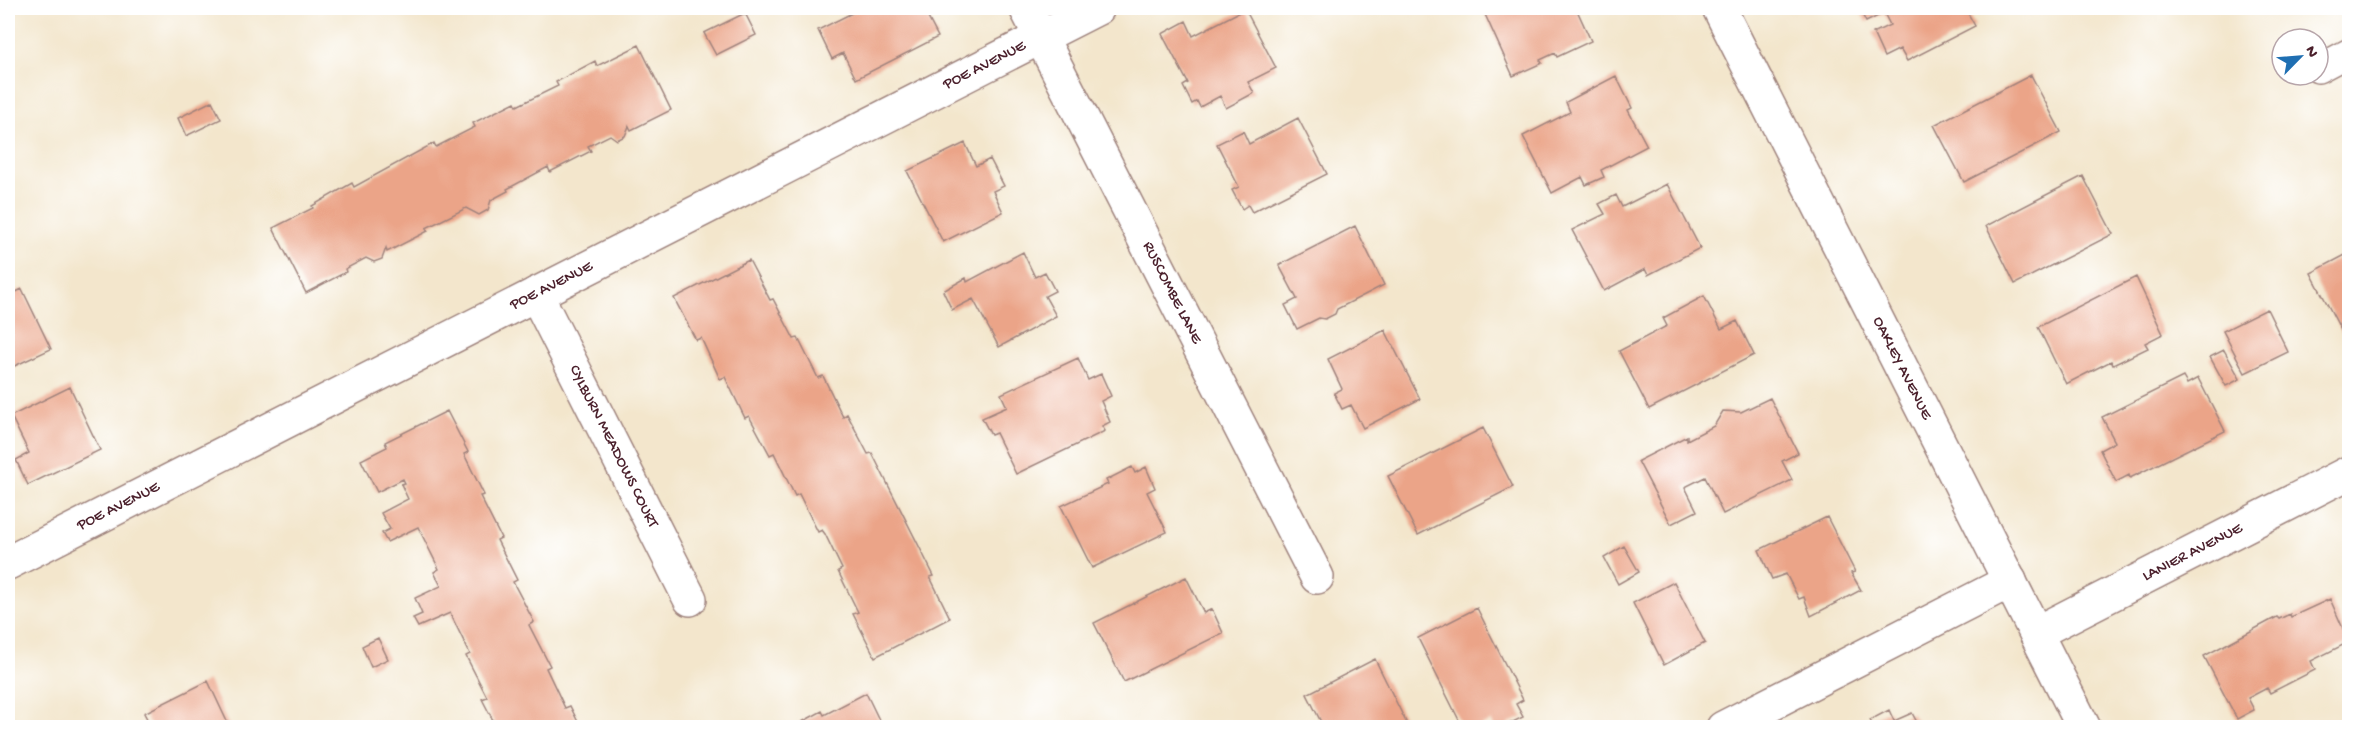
<svg xmlns="http://www.w3.org/2000/svg" width="2357" height="735" viewBox="0 0 2357 735" font-family="'Gochi Hand',sans-serif">
  <style>
    .building { fill: #eba488 }
    .lines { fill: none; stroke-linecap: round; stroke-linejoin: round }
    .lane-casing { stroke: #9e827c; stroke-width: 30 }
    .street-casing { stroke: #9e827c; stroke-width: 36 }
    .lane { stroke: #fff; stroke-width: 27 }
    .street { stroke: #fff; stroke-width: 33 }
    .labels { text-anchor: middle; dominant-baseline: central; stroke-width: 5; stroke-linejoin: round; paint-order: stroke }
    .street-label { font-size: 16px; fill: #4a1f2b; stroke: #fff }
  </style>
  <rect width="100%" height="100%" fill="#fff"/>
  <filter id="ink" filterUnits="userSpaceOnUse"><feTurbulence type="fractalNoise" baseFrequency=".0167" numOctaves="2"/><feDisplacementMap in="SourceGraphic" scale="12" xChannelSelector="R" yChannelSelector="G"/><feConvolveMatrix kernelMatrix="1 2 1 2 8 2 1 2 1" color-interpolation-filters="sRGB"/></filter>
  <filter id="wash" filterUnits="userSpaceOnUse"><feTurbulence type="fractalNoise" baseFrequency=".008" numOctaves="4" result="noise"/><feDisplacementMap in="SourceGraphic" scale="24" xChannelSelector="R" yChannelSelector="G"/><feGaussianBlur stdDeviation="1.35" result="paint"/><feColorMatrix in="noise" values="0 0 0 0 0 0 0 0 0 0 0 0 0 0 0 0 0 1.4 0 .05"/><feComposite in="paint" operator="in"/></filter>
  <g filter="url(#wash)">
    <rect width="100%" height="100%" fill="#f3e6cc"/>
    <g id="blocks">
      <path class="building" d="M 862,8 L 923,8 L 938,37 L 856,79 L 843,53 L 832,59 L 818,30 Z
        M 1489,8 L 1508,8 L 1509,10 L 1513,8 L 1576,8 L 1591,41 L 1557,57 L 1555,53 L 1540,60 L 1542,63 L 1513,76 L 1483,10 Z
        M 1859,8 L 1965,8 L 1975,26 L 1907,61 L 1900,49 L 1884,57 L 1873,33 L 1890,25 L 1884,13 L 1866,22 Z
        M 1245,9 L 1276,68 L 1248,82 L 1254,93 L 1226,108 L 1220,96 L 1200,107 L 1197,101 L 1192,104 L 1183,86 L 1188,83 L 1162,34 L 1186,21 L 1193,36 Z
        M 745,13 L 756,35 L 716,55 L 704,33 Z
        M 639,45 L 671,110 L 631,130 L 629,126 L 625,136 L 617,140 L 610,135 L 588,146 L 591,151 L 550,172 L 548,167 L 507,189 L 508,191 L 491,200 L 488,210 L 479,215 L 466,208 L 426,228 L 428,231 L 387,252 L 386,248 L 382,259 L 374,262 L 366,258 L 345,269 L 346,272 L 306,293 L 273,228 L 313,208 L 312,206 L 352,183 L 354,187 L 434,143 L 436,147 L 475,127 L 473,123 L 515,102 L 517,106 L 558,86 L 556,82 L 595,61 L 597,66 Z
        M 2031,75 L 2061,132 L 1964,182 L 1934,125 Z
        M 1616,76 L 1632,108 L 1628,110 L 1647,146 L 1601,170 L 1604,177 L 1586,185 L 1582,177 L 1552,193 L 1523,136 L 1570,112 L 1566,102 Z
        M 212,101 L 221,119 L 186,136 L 178,118 Z
        M 1298,118 L 1327,174 L 1252,212 L 1248,205 L 1242,209 L 1232,190 L 1239,187 L 1217,144 L 1243,131 L 1249,144 Z
        M 965,143 L 976,166 L 990,159 L 1004,186 L 993,191 L 1003,212 L 943,242 L 907,171 Z
        M 2083,176 L 2113,234 L 2015,284 L 1986,226 Z
        M 1667,184 L 1700,248 L 1648,275 L 1645,269 L 1604,291 L 1572,230 L 1605,214 L 1599,204 L 1616,195 L 1622,207 Z
        M 1355,226 L 1384,285 L 1337,309 L 1335,314 L 1325,319 L 1319,318 L 1297,329 L 1285,305 L 1297,299 L 1279,265 Z
        M 1023,252 L 1035,277 L 1045,272 L 1055,291 L 1045,296 L 1056,316 L 999,347 L 973,299 L 952,310 L 943,291 L 966,278 L 967,282 Z
        M 2349,253 L 2349,331 L 2343,334 L 2311,273 Z
        M 749,260 L 770,300 L 773,299 L 794,339 L 798,338 L 818,378 L 823,376 L 843,417 L 847,414 L 868,454 L 872,453 L 934,576 L 930,577 L 950,618 L 875,657 L 853,614 L 858,612 L 838,571 L 842,569 L 825,534 L 822,530 L 818,532 L 799,494 L 795,496 L 774,453 L 770,455 L 749,416 L 745,418 L 725,377 L 720,379 L 701,338 L 696,340 L 674,298 Z
        M 2136,277 L 2163,334 L 2145,343 L 2148,348 L 2113,365 L 2111,361 L 2066,384 L 2038,327 Z
        M 22,289 L 51,349 L 8,369 L 8,296 Z
        M 1704,296 L 1721,329 L 1737,321 L 1754,355 L 1649,409 L 1619,351 L 1667,326 L 1663,318 Z
        M 2267,309 L 2288,352 L 2245,373 L 2223,331 Z
        M 1385,330 L 1420,399 L 1363,428 L 1351,405 L 1342,409 L 1334,393 L 1342,389 L 1328,359 Z
        M 2224,350 L 2240,379 L 2226,386 L 2210,357 Z
        M 1078,358 L 1088,380 L 1101,374 L 1111,396 L 1101,401 L 1110,422 L 1102,426 L 1105,431 L 1016,474 L 996,433 L 991,435 L 982,418 L 1007,407 L 1001,394 Z
        M 2183,377 L 2187,384 L 2198,378 L 2225,431 L 2130,478 L 2129,475 L 2116,482 L 2100,450 L 2115,442 L 2102,417 Z
        M 70,387 L 100,450 L 28,485 L 16,460 L 29,453 L 11,416 Z
        M 1770,398 L 1798,453 L 1782,461 L 1792,480 L 1723,514 L 1705,477 L 1685,487 L 1697,511 L 1671,524 L 1638,461 L 1687,436 L 1687,440 L 1714,426 L 1723,411 L 1741,412 Z
        M 447,411 L 468,452 L 464,454 L 484,495 L 480,496 L 501,538 L 497,540 L 517,580 L 513,582 L 534,622 L 529,625 L 550,666 L 546,668 L 565,708 L 570,706 L 581,728 L 497,728 L 482,699 L 487,697 L 466,656 L 470,654 L 450,613 L 418,627 L 413,618 L 422,614 L 415,598 L 441,586 L 434,572 L 439,569 L 418,527 L 387,542 L 382,533 L 390,529 L 381,513 L 408,499 L 401,484 L 405,483 L 403,479 L 377,492 L 361,460 L 387,447 L 385,442 Z
        M 1483,428 L 1513,487 L 1418,535 L 1388,476 Z
        M 1132,467 L 1135,473 L 1146,467 L 1155,488 L 1147,492 L 1167,532 L 1092,568 L 1061,506 L 1108,484 L 1106,480 Z
        M 1827,517 L 1855,572 L 1851,573 L 1861,590 L 1811,616 L 1804,597 L 1799,599 L 1786,574 L 1772,579 L 1759,550 Z
        M 1624,546 L 1639,572 L 1618,584 L 1604,558 Z
        M 1186,577 L 1204,613 L 1212,609 L 1223,633 L 1124,682 L 1094,623 Z
        M 1674,582 L 1705,643 L 1664,665 L 1633,603 Z
        M 2330,599 L 2349,642 L 2311,661 L 2315,670 L 2270,693 L 2267,688 L 2248,698 L 2254,710 L 2237,719 L 2204,656 L 2277,617 L 2279,619 L 2290,614 L 2291,617 Z
        M 1477,608 L 1523,700 L 1516,704 L 1523,717 L 1501,728 L 1494,728 L 1491,721 L 1477,728 L 1463,728 L 1418,638 Z
        M 378,638 L 388,659 L 371,667 L 362,646 Z
        M 1375,659 L 1409,728 L 1324,728 L 1307,694 Z
        M 208,681 L 230,728 L 152,728 L 144,713 Z
        M 866,693 L 883,728 L 791,728 L 822,711 L 824,715 Z
        M 1889,710 L 1894,721 L 1912,713 L 1920,728 L 1874,728 L 1870,720 Z"/>
    </g>
  </g>
  <g filter="url(#ink)">
    <use href="#blocks" fill-opacity="0" stroke="#9e827c" stroke-width="1.5"/>
    <g class="lines">
      <g class="lane-casing">
        <path id="lane" d="M 2318,69 L 2350,52"/>
      </g>
      <g class="street-casing">
        <g id="street">
          <path id="s1" d="M 1026,8 L 1317,577"/>
          <path id="s2" d="M 1719,8 L 2084,728"/>
          <path id="s3" d="M 536,294 L 690,599"/>
          <path id="s4" d="M 8,563 L 1098,8"/>
          <path id="s5" d="M 2036,633 L 2350,472"/>
          <path d="M 1723,728 L 2010,581"/>
        </g>
      </g>
      <use href="#lane" class="lane"/>
      <use href="#street" class="street"/>
    </g>
  </g>
  <g class="labels">
    <g class="street-label">
      <text stroke="none"><textPath href="#s4" startOffset="1096">POE AVENUE</textPath></text>
      <text stroke="none"><textPath href="#s4" startOffset="610">POE AVENUE</textPath></text>
      <text stroke="none"><textPath href="#s1" startOffset="320">RUSCOMBE LANE</textPath></text>
      <text stroke="none"><textPath href="#s2" startOffset="404">OAKLEY AVENUE</textPath></text>
      <text stroke="none"><textPath href="#s3" startOffset="171">CYLBURN MEADOWS COURT</textPath></text>
      <text stroke="none"><textPath href="#s4" startOffset="124">POE AVENUE</textPath></text>
      <text stroke="none"><textPath href="#s5" startOffset="176">LANIER AVENUE</textPath></text>
    </g>
  </g>
  <rect width="2357" height="735" fill="none" stroke="#fff" stroke-width="30"/>
  <g transform="translate(2300 57) rotate(65)"><circle r="28" fill="#ffffff" stroke="#b7a5aa" stroke-width="1.5"/>
  <path d="M0-4.5L10 22L0 15L-10 22Z" fill="#1f6fb2"/>
  <text y="-9" font-size="16" font-weight="bold" text-anchor="middle" fill="#4a1f2b">N</text>
  </g>
</svg>
